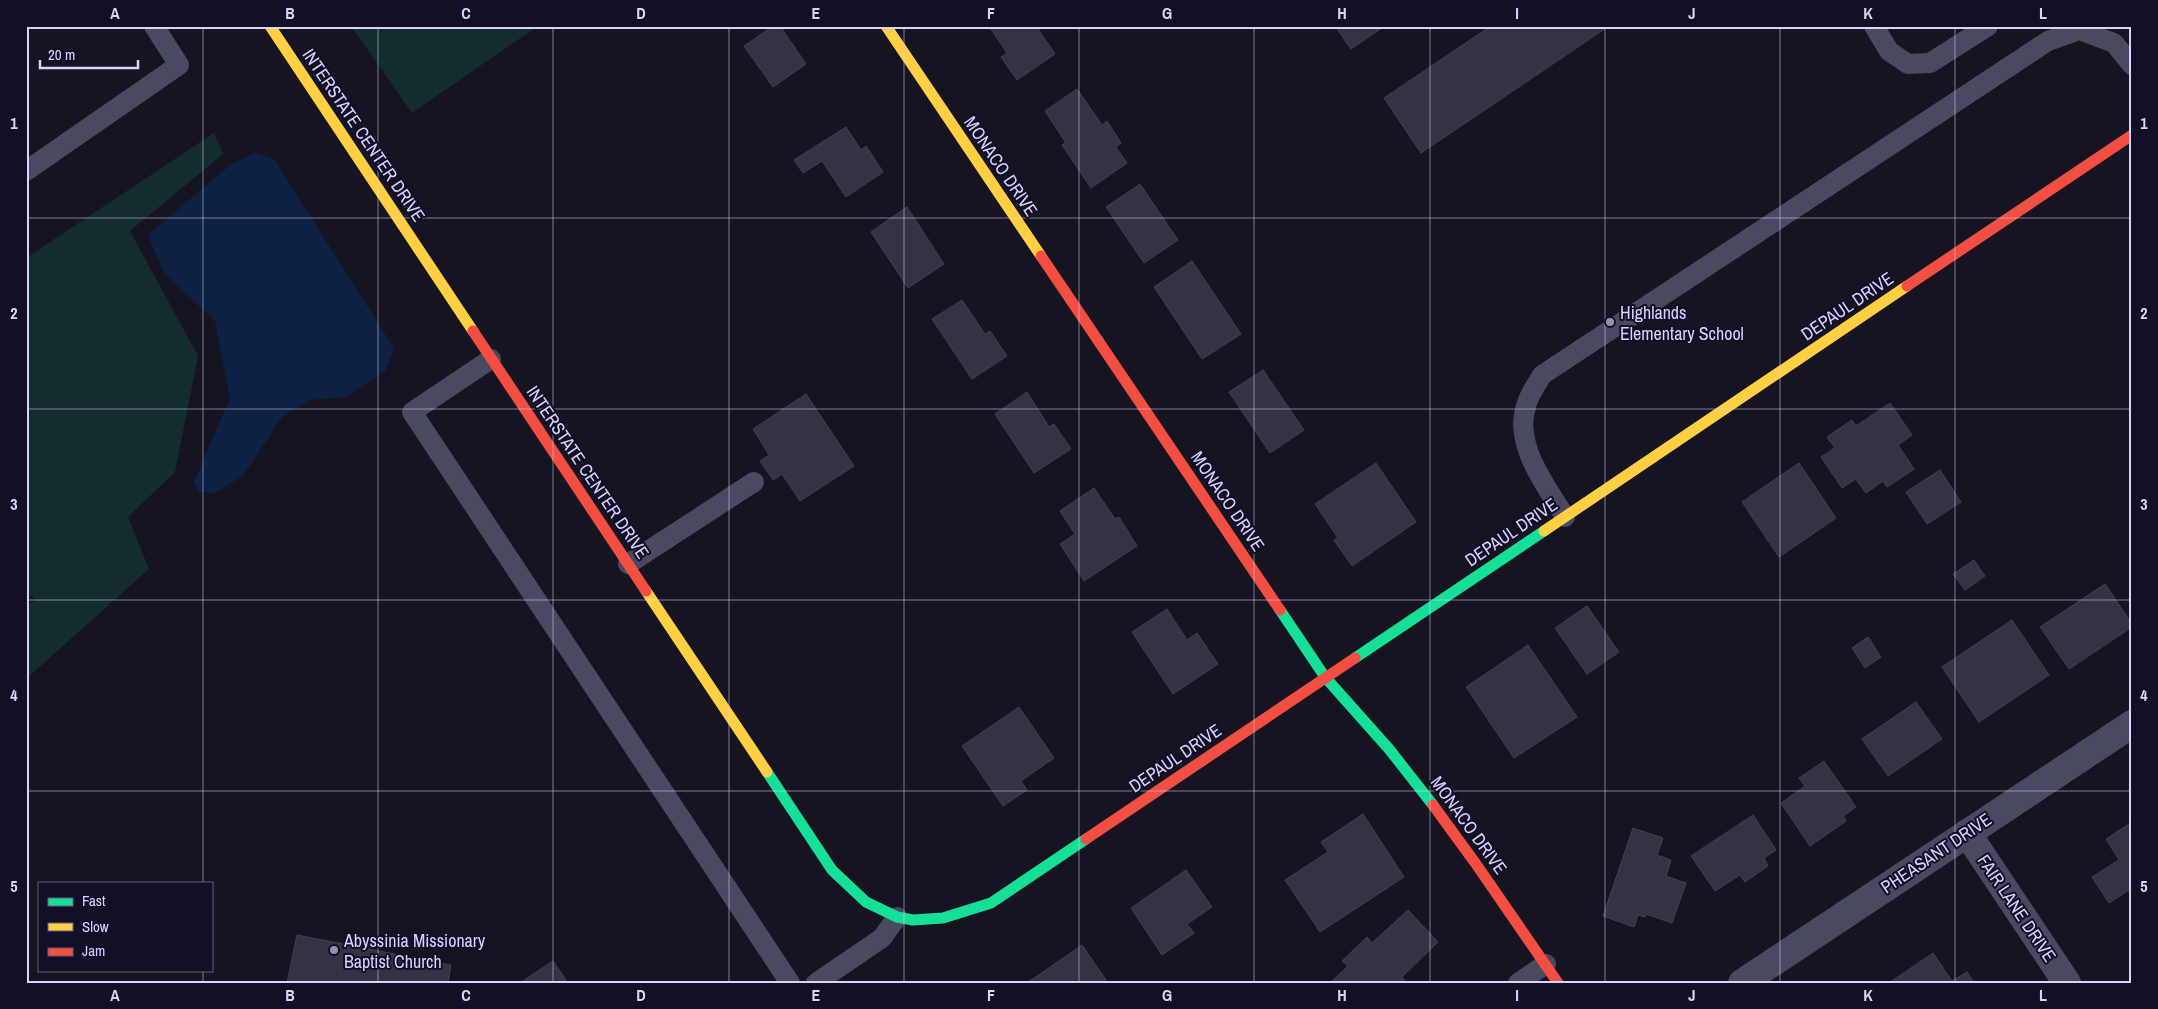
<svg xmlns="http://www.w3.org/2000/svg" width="2158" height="1009" viewBox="0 0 2158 1009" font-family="'Archivo Narrow',sans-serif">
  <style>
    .green { fill: #132c2d }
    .water { fill: #0d2144 }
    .building { fill: #343243; stroke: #433f54 }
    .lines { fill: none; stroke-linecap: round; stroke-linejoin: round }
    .lane { stroke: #4a4962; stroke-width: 20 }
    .street { stroke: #4a4962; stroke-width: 28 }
    .fast { stroke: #16e098; stroke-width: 11 }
    .slow { stroke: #ffcf43; stroke-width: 11 }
    .jam { stroke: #f24e42; stroke-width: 11 }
    .grid { fill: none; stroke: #d9d4ff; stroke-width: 1; stroke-opacity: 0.55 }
    .poi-dot { fill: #9591b1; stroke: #130f26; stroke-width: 2 }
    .labels { text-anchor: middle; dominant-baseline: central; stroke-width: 4; stroke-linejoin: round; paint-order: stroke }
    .street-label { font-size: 18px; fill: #d9d4ff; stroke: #130f26 }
    .poi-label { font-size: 18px; fill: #d9d4ff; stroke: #130f26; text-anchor: start }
    .neatline { fill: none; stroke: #d9d4ff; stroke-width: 2 }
    .grid-label { font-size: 16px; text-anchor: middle; font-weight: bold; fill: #d9d4ff }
  </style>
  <rect width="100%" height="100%" fill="#161421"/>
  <path class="green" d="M 351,26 L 538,26 L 412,113 Z
    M 214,133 L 223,154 L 130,231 L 198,356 L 175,472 L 128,517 L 149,569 L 26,679 L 26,606 L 36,600 L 26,592 L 26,258 Z"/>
  <path class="water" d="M 255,153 L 274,159 L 394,348 L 386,370 L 346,397 L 309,400 L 282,417 L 243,476 L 215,493 L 199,492 L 194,482 L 230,398 L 215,321 L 164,273 L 148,235 L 230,165 Z"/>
  <path class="building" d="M 773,26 L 780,26 L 806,64 L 773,87 L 744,46 Z
    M 989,26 L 1036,26 L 1055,54 L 1017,80 L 1001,57 L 1007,53 Z
    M 1335,26 L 1385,26 L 1351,49 Z
    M 1491,26 L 1609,26 L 1421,153 L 1384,98 Z
    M 1077,89 L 1102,125 L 1107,121 L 1121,143 L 1116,147 L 1127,163 L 1091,188 L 1062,145 L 1066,143 L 1045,111 Z
    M 846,127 L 861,150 L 866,146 L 883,172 L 846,197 L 822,161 L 803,173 L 794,160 Z
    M 1140,184 L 1178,240 L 1144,263 L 1106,207 Z
    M 907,207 L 944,264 L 908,288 L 871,232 Z
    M 1192,261 L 1241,334 L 1202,359 L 1154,287 Z
    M 962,300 L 985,334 L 990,331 L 1007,356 L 972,379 L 932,319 Z
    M 1263,370 L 1304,430 L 1270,453 L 1229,392 Z
    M 1027,392 L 1049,427 L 1054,424 L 1071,449 L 1034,473 L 995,414 Z
    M 806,394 L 854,466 L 800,501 L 782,474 L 773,480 L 760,461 L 769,455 L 753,429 Z
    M 1890,403 L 1912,435 L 1898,445 L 1914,469 L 1887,487 L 1883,481 L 1866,493 L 1856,479 L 1842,488 L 1821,457 L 1835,448 L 1827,437 L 1852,420 L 1856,426 Z
    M 1376,463 L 1416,522 L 1352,566 L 1334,540 L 1338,538 L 1315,504 Z
    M 1799,463 L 1836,518 L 1779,557 L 1742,502 Z
    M 1940,470 L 1961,502 L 1927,524 L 1906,492 Z
    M 1094,488 L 1115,519 L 1119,517 L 1137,546 L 1084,581 L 1060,544 L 1075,534 L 1060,511 Z
    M 1974,560 L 1985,576 L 1965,590 L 1953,574 Z
    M 2105,584 L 2132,624 L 2132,627 L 2069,669 L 2040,627 Z
    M 1587,606 L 1619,652 L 1587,674 L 1555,628 Z
    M 1167,609 L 1187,640 L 1197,633 L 1218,664 L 1173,694 L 1132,632 Z
    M 2012,620 L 2049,675 L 1979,722 L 1942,667 Z
    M 1868,637 L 1881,657 L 1865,668 L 1852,648 Z
    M 1528,645 L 1577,717 L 1514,758 L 1466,687 Z
    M 1916,702 L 1942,739 L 1888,776 L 1862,739 Z
    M 1019,707 L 1054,758 L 1021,781 L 1027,790 L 1003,806 L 962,746 Z
    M 1824,761 L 1856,807 L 1843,816 L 1846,821 L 1810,846 L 1781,803 L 1805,786 L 1799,778 Z
    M 1363,814 L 1404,877 L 1320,932 L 1285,880 L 1328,852 L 1321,842 Z
    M 1753,815 L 1776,850 L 1764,858 L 1768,866 L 1745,882 L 1740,875 L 1715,891 L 1691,856 Z
    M 2132,822 L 2132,888 L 2109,903 L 2092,877 L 2119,860 L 2106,839 Z
    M 1633,828 L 1663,838 L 1657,855 L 1671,860 L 1666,876 L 1686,883 L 1672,923 L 1646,914 L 1645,917 L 1638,915 L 1634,927 L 1603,916 Z
    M 1186,870 L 1212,907 L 1187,924 L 1194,933 L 1162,955 L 1131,908 Z
    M 1408,910 L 1438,942 L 1402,977 L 1407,983 L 1330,983 L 1348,966 L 1342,961 L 1367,937 L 1372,943 Z
    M 297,935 L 451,965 L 448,983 L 287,983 Z
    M 1082,945 L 1108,983 L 1027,983 Z
    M 1933,953 L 1952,981 L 1967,972 L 1974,983 L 1889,983 Z
    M 553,961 L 568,983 L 520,983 Z"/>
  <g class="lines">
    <path class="lane" d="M 1874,26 L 1889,51 L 1908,64 L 1930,63 L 1988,26
      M 26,171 L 179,65 L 154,26
      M 491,359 L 412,412 L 790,983
      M 1565,517 C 1545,484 1512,443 1527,403 C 1530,393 1537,384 1542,375 L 2048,41 L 2079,30 L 2114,43 L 2132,65
      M 628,564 L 754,482
      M 816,983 L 882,938 L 897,917
      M 1518,983 L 1546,964"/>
    <path class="street" d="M 1967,833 L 2067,983
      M 1742,983 L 2132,724"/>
    <path class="fast" d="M 1280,610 L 1325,677 L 1389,749 L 1433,805
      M 1355,658 L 1544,531
      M 767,772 L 832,870 L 866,902 L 897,917 L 913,920 L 943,918 L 991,903 L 1086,839"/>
    <path class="slow" d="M 270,26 L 473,331
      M 886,26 L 1041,256
      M 1544,531 L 1907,286
      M 646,591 L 767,772"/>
    <path class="jam" d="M 1041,256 L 1280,610
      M 1907,286 L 2132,135
      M 473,331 L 646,591
      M 1433,805 L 1476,864 L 1558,983
      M 1086,839 L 1355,658"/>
  </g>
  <path class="grid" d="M 203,26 L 203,883M 378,26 L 378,983M 553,26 L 553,983M 729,26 L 729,983M 904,26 L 904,983M 1079,26 L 1079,983M 1254,26 L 1254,983M 1430,26 L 1430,983M 1605,26 L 1605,983M 1780,26 L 1780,983M 1955,26 L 1955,983M 26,218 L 2132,218M 26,409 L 2132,409M 26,600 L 2132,600M 26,791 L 2132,791M 203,970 L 203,983"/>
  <g class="poi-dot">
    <circle cx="1610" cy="322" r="5"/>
    <circle cx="334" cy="950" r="5"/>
  </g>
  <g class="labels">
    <g class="street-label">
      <text transform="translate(364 135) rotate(56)">INTERSTATE CENTER DRIVE</text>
      <text transform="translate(1001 166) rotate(56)">MONACO DRIVE</text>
      <text transform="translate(1847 306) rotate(-34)">DEPAUL DRIVE</text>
      <text transform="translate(588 472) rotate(56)">INTERSTATE CENTER DRIVE</text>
      <text transform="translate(1228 501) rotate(56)">MONACO DRIVE</text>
      <text transform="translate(1511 532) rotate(-34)">DEPAUL DRIVE</text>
      <text transform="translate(1175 758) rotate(-34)">DEPAUL DRIVE</text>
      <text transform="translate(1469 825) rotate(54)">MONACO DRIVE</text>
      <text transform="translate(1936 853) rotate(-34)">PHEASANT DRIVE</text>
      <text transform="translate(2017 908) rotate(56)">FAIR LANE DRIVE</text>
    </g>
    <g class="poi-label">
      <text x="1620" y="312">Highlands<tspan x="1620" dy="21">Elementary School</tspan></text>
      <text x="344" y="940">Abyssinia Missionary<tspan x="344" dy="21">Baptist Church</tspan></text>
    </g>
  </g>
  <rect width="2158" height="1009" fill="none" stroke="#130f26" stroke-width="55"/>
  <rect x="38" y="882" width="175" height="90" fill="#130f26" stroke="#625e7d"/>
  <rect x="48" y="898" width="25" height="8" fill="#16e098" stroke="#625e7d"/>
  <text x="82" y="906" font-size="15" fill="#d9d4ff">Fast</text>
  <rect x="48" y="923" width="25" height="8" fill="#ffcf43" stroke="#625e7d"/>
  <text x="82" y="932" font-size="15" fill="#d9d4ff">Slow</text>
  <rect x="48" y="948" width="25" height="8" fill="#f24e42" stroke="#625e7d"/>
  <text x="82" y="956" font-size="15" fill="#d9d4ff">Jam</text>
  <path d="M40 60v8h98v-8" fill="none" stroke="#d9d4ff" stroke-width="2.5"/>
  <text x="48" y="60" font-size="15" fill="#d9d4ff" stroke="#130f26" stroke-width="4" paint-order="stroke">20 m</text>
  <rect x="28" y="28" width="2102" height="954" class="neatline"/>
  <g class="grid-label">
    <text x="115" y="19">A</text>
    <text x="290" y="19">B</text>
    <text x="466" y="19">C</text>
    <text x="641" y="19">D</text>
    <text x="816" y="19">E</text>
    <text x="991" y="19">F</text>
    <text x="1167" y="19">G</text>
    <text x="1342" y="19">H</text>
    <text x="1517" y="19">I</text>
    <text x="1692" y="19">J</text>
    <text x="1868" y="19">K</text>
    <text x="2043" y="19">L</text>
    <text x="14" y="129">1</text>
    <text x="2144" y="129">1</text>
    <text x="14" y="319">2</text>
    <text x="2144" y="319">2</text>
    <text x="14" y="510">3</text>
    <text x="2144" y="510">3</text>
    <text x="14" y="701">4</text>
    <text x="2144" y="701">4</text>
    <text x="14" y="892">5</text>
    <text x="2144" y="892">5</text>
    <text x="115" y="1001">A</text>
    <text x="290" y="1001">B</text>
    <text x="466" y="1001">C</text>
    <text x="641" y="1001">D</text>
    <text x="816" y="1001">E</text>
    <text x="991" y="1001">F</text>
    <text x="1167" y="1001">G</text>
    <text x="1342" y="1001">H</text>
    <text x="1517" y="1001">I</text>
    <text x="1692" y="1001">J</text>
    <text x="1868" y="1001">K</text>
    <text x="2043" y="1001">L</text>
  </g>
</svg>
